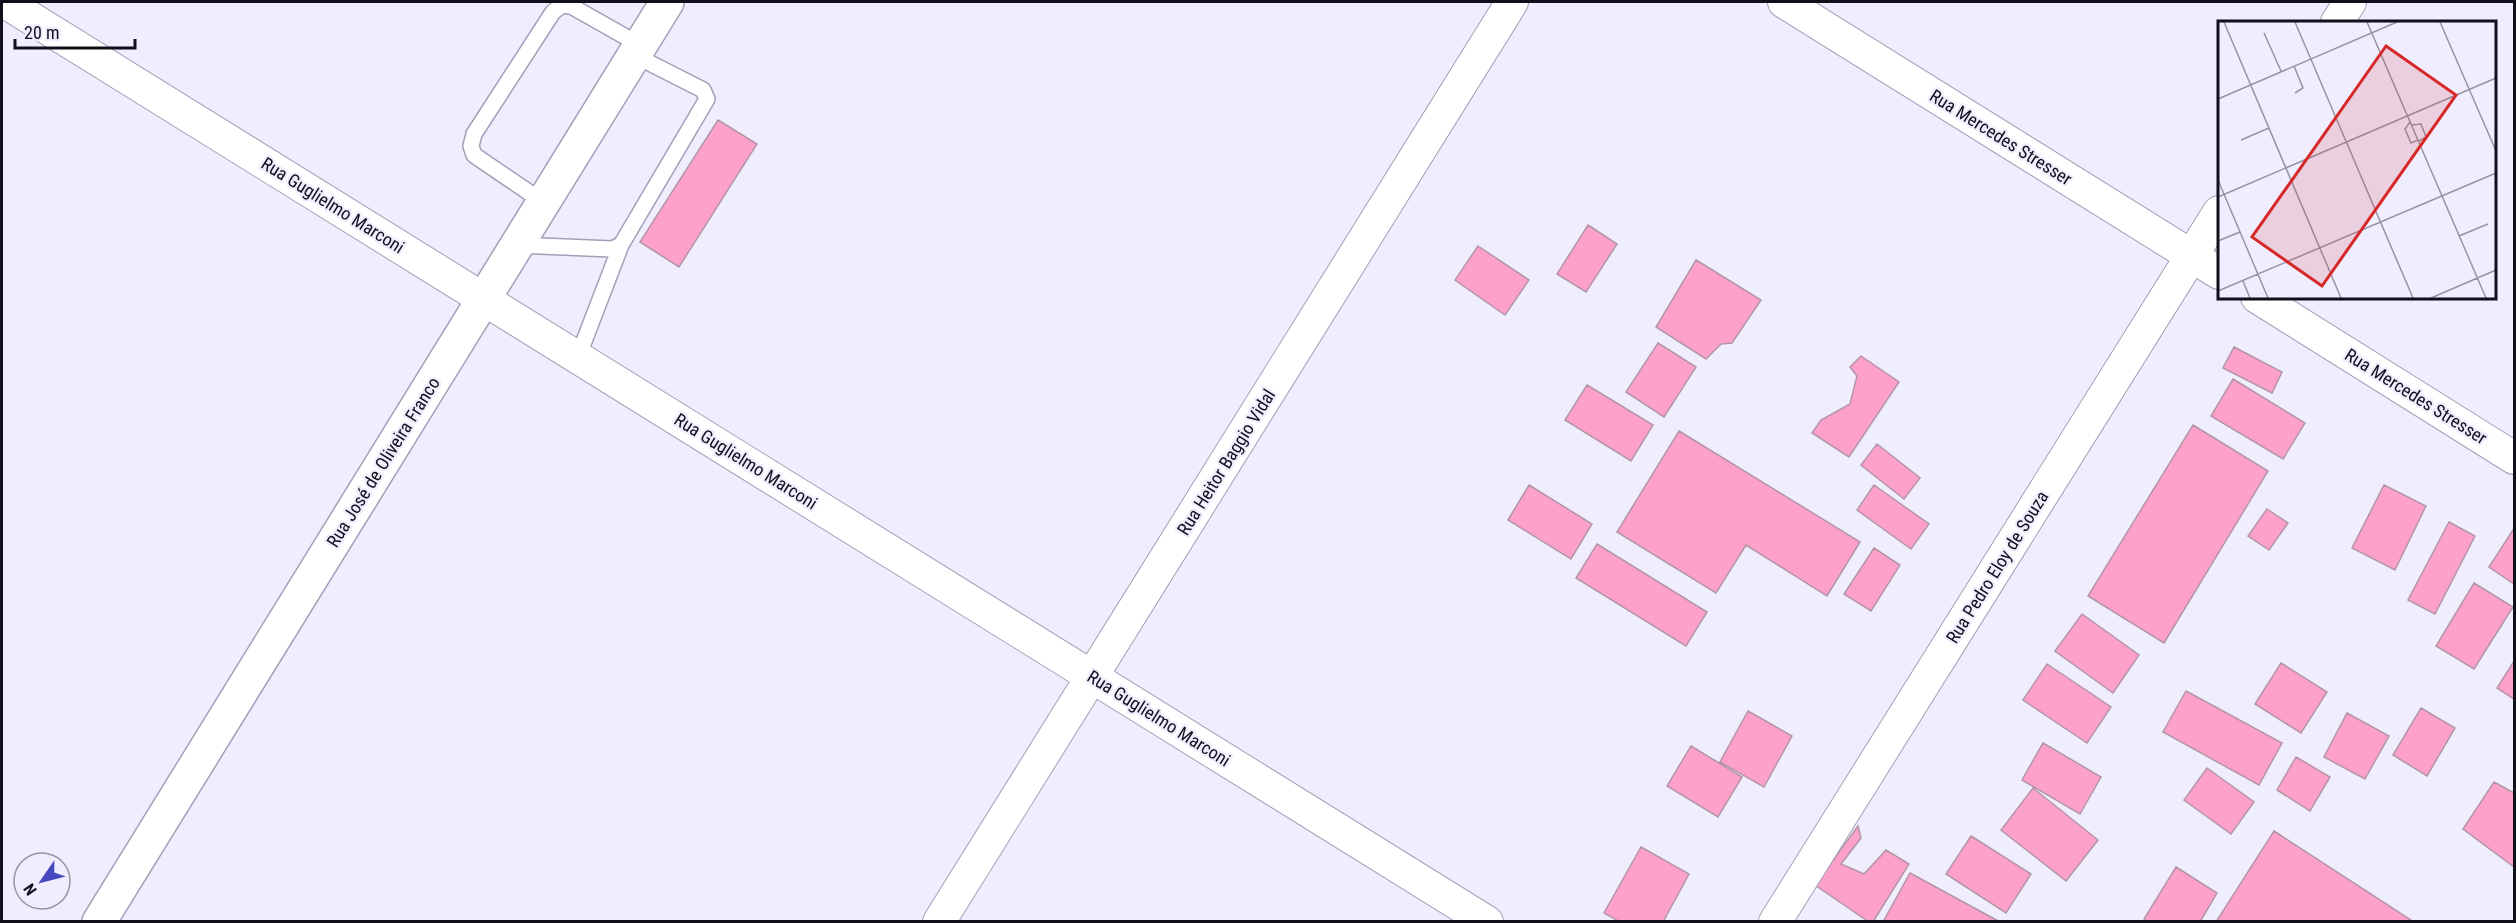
<svg xmlns="http://www.w3.org/2000/svg" width="2516" height="923" viewBox="0 0 2516 923" font-family="'Roboto Condensed',sans-serif">
  <style>
    .building { fill: #fda1cc; stroke: #b396a3; stroke-width: 1.5 }
    .lines { fill: none; stroke-linecap: round; stroke-linejoin: round }
    .service-casing { stroke: #a39fb9; stroke-width: 18 }
    .minor-casing { stroke: #a39fb9; stroke-width: 34 }
    .tertiary-casing { stroke: #a39fb9; stroke-width: 36 }
    .service { stroke: #fff; stroke-width: 15 }
    .minor { stroke: #fff; stroke-width: 32 }
    .tertiary { stroke: #fff; stroke-width: 33 }
    .labels { text-anchor: middle; dominant-baseline: central; stroke-width: 4.5; stroke-linejoin: round; paint-order: stroke }
    .street-label { font-size: 18px; fill: #110f19; stroke: #f0edfe }
    .inset-road { fill: none; stroke: #9794a2; stroke-width: 1.5 }
    .view { fill: #d62828; fill-opacity: 0.15; stroke: #d62828; stroke-width: 3 }
    .inset-edge { fill: none; stroke: #110f19; stroke-width: 3 }
  </style>
  <rect width="100%" height="100%" fill="#f0edfe"/>
  <path class="building" d="M 718,120 L 757,144 L 679,267 L 640,242 Z
    M 1588,225 L 1617,244 L 1586,292 L 1557,274 Z
    M 1478,246 L 1529,280 L 1505,315 L 1455,280 Z
    M 1696,260 L 1761,300 L 1732,343 L 1721,344 L 1706,359 L 1656,327 Z
    M 1658,343 L 1696,367 L 1664,417 L 1626,392 Z
    M 2234,347 L 2282,372 L 2272,393 L 2223,368 Z
    M 1861,356 L 1899,382 L 1849,457 L 1812,433 L 1821,420 L 1850,404 L 1857,376 L 1850,367 Z
    M 2233,379 L 2305,423 L 2283,459 L 2211,416 Z
    M 1587,385 L 1653,425 L 1631,461 L 1565,420 Z
    M 2193,425 L 2268,471 L 2164,643 L 2088,596 Z
    M 1679,431 L 1860,542 L 1827,596 L 1746,545 L 1716,593 L 1617,532 Z
    M 1877,444 L 1920,478 L 1904,499 L 1861,465 Z
    M 1529,485 L 1592,524 L 1571,559 L 1508,520 Z
    M 1874,485 L 1929,524 L 1911,549 L 1857,510 Z
    M 2384,485 L 2426,506 L 2395,570 L 2352,548 Z
    M 2267,509 L 2288,523 L 2269,550 L 2248,536 Z
    M 2449,522 L 2475,536 L 2435,614 L 2408,600 Z
    M 2513,530 L 2514,531 L 2514,584 L 2489,567 Z
    M 1597,544 L 1707,612 L 1686,646 L 1576,578 Z
    M 1874,548 L 1900,565 L 1871,611 L 1844,594 Z
    M 2474,583 L 2513,607 L 2474,669 L 2436,646 Z
    M 2082,614 L 2139,655 L 2113,693 L 2055,651 Z
    M 2514,661 L 2514,699 L 2497,688 Z
    M 2281,663 L 2327,692 L 2301,733 L 2255,704 Z
    M 2047,664 L 2111,707 L 2087,743 L 2023,700 Z
    M 2186,691 L 2282,743 L 2259,785 L 2163,732 Z
    M 2421,708 L 2455,728 L 2427,776 L 2393,755 Z
    M 1748,711 L 1792,736 L 1764,787 L 1720,762 Z
    M 2347,713 L 2389,736 L 2365,779 L 2324,757 Z
    M 2043,743 L 2101,777 L 2080,814 L 2022,780 Z
    M 1691,746 L 1742,777 L 1718,817 L 1667,786 Z
    M 2296,757 L 2330,777 L 2310,811 L 2277,790 Z
    M 2207,768 L 2254,802 L 2231,834 L 2184,800 Z
    M 2494,782 L 2514,793 L 2514,867 L 2463,829 Z
    M 2033,788 L 2098,840 L 2066,881 L 2001,830 Z
    M 1858,826 L 1861,838 L 1841,864 L 1864,874 L 1886,850 L 1909,864 L 1873,922 L 1869,922 L 1815,885 Z
    M 2274,831 L 2414,922 L 2216,922 Z
    M 1971,836 L 2031,874 L 2006,913 L 1946,874 Z
    M 1641,847 L 1689,874 L 1663,922 L 1620,922 L 1604,913 Z
    M 2176,867 L 2217,893 L 2200,922 L 2148,922 L 2144,919 Z
    M 1910,873 L 2000,922 L 1883,922 Z"/>
  <g class="lines">
    <g class="service-casing">
      <path id="service" d="M 543,202 L 474,155 L 471,146 L 474,134 L 553,12 L 562,5 L 571,6 L 640,45
        M 516,245 L 612,249 L 621,245 L 707,99 L 703,90 L 634,55
        M 578,357 L 621,245"/>
    </g>
    <g class="minor-casing">
      <path id="minor" d="M 5,2 L 1487,922
        M 1784,2 L 2219,273
        M 2337,22 L 2350,2
        M 2257,297 L 2514,458
        M 939,922 L 1512,2
        M 1775,922 L 2219,212"/>
    </g>
    <g class="tertiary-casing">
      <path id="tertiary" d="M 99,922 L 667,2"/>
    </g>
    <use href="#service" class="service"/>
    <use href="#minor" class="minor"/>
    <use href="#tertiary" class="tertiary"/>
  </g>
  <g class="labels">
    <g class="street-label">
      <text transform="translate(2001 137) rotate(32)">Rua Mercedes Stresser</text>
      <text transform="translate(333 205) rotate(32)">Rua Guglielmo Marconi</text>
      <text transform="translate(2416 396) rotate(32)">Rua Mercedes Stresser</text>
      <text transform="translate(746 461) rotate(32)">Rua Guglielmo Marconi</text>
      <text transform="translate(383 462) rotate(-58)">Rua José de Oliveira Franco</text>
      <text transform="translate(1226 462) rotate(-58)">Rua Heitor Baggio Vidal</text>
      <text transform="translate(1997 567) rotate(-58)">Rua Pedro Eloy de Souza</text>
      <text transform="translate(1159 718) rotate(32)">Rua Guglielmo Marconi</text>
    </g>
  </g>
  <g transform="translate(2218 21)">
    <rect width="278" height="278" fill="#f0edfe"/>
    <path class="inset-road" d="M 6,1 L 123,277M 77,1 L 195,277M 149,1 L 268,277M 222,1 L 278,130M 46,12 L 63,50M 76,45 L 85,67 L 77,72M 0,78 L 179,1M 192,101 L 187,108 L 193,122 L 200,119M 194,104 L 203,103 L 208,116 L 201,120M 23,119 L 51,107M 0,159 L 50,277M 0,176 L 278,57M 241,215 L 270,203M 0,220 L 22,211M 25,260 L 32,277M 0,270 L 278,152M 213,277 L 278,249"/>
    <path class="view" d="M 168,25 L 238,74 L 104,265 L 34,216 Z"/>
    <rect width="278" height="278" class="inset-edge"/>
  </g>
  <rect width="2516" height="923" fill="none" stroke="#110f19" stroke-width="6"/>
  <g transform="translate(42 881) rotate(235)"><circle r="28" fill="#f0edfe" stroke="#9794a2" stroke-width="1.5"/>
  <path d="M0-4.5L10 22L0 15L-10 22Z" fill="#4747bd"/>
  <text y="-9" font-size="16" font-weight="bold" text-anchor="middle" fill="#110f19">N</text>
  </g>
  <path d="M15 39v9h120v-9" fill="none" stroke="#110f19" stroke-width="3"/>
  <text x="24" y="39" font-size="18" fill="#110f19" stroke="#f0edfe" stroke-width="4.5" paint-order="stroke">20 m</text>
</svg>
